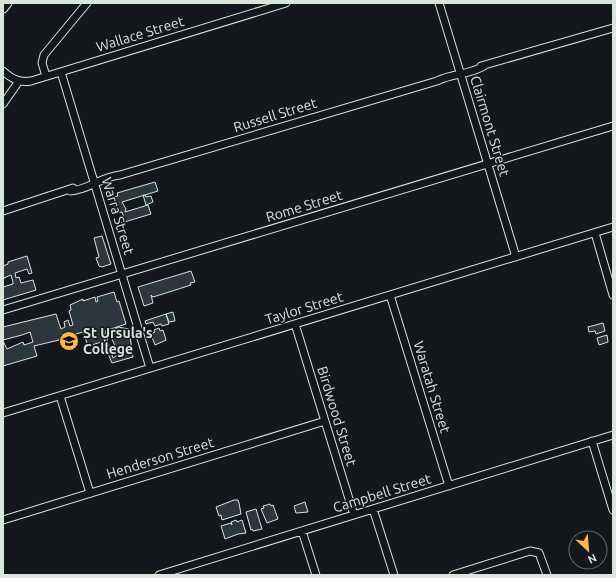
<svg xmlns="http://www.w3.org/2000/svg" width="616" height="578" viewBox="0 0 616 578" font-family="Ubuntu,sans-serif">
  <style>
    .building { fill: #2c363c; stroke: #d8e6dc; fill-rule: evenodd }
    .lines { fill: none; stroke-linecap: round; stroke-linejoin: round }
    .minor-casing { stroke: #d8e6dc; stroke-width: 9 }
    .major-casing { stroke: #d8e6dc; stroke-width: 11 }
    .minor { stroke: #14181c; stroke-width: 7 }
    .major { stroke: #14181c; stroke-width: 9 }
    .labels { text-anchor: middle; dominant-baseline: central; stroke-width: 3; stroke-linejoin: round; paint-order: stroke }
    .street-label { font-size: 14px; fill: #d8e6dc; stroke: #14181c }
    .poi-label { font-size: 14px; font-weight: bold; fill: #d8e6dc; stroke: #14181c; text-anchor: start }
  </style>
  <rect width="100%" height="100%" fill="#14181c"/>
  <path class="building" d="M 155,182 L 158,191 L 122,202 L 126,209 L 125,212 L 148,205 L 151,214 L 121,223 L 119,219 L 124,218 L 122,212 L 117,213 L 116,212 L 114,197 L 118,196 L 117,193 Z
    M 143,195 L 145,195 L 146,197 L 151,196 L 153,202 L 146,205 Z
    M 102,236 L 111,264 L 102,267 L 99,266 L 96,258 L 99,257 L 94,238 Z
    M 27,256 L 32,273 L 29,274 L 27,269 L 15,273 L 16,278 L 19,277 L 21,283 L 33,280 L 36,290 L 3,300 L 3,287 L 13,284 L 13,282 L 11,275 L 4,278 L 3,281 L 3,266 L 8,264 L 8,262 Z
    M 191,271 L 195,282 L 190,283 L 191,285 L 166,293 L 153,297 L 151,295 L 153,303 L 144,306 L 138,287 Z
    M 114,292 L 117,302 L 119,301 L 126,324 L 105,331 L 106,334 L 103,334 L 105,341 L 88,346 L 83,332 L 59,339 L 59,340 L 34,346 L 37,356 L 3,366 L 3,341 L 7,349 L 23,342 L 24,345 L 33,342 L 30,332 L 22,335 L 3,340 L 3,327 L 56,314 L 61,329 L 65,327 L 64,322 L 68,320 L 70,326 L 73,325 L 69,311 L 71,310 L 70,305 L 83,299 L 83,301 L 95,297 L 96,302 L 98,301 L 97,297 Z
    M 173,312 L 175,321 L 169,322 L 166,314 Z
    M 166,314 L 169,324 L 162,326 L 161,324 L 155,326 L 153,322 L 146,324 L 145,321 Z
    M 603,323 L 605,331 L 596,334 L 595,331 L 589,332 L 588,327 Z
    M 118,327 L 129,329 L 133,357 L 112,363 L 103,342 L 105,341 L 104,337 ZM 110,335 L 119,354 L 113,358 L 107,340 Z
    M 159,328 L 160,331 L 163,330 L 166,340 L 155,345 L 151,334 L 155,332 L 154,330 Z
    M 607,335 L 608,342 L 599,345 L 597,338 Z
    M 234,500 L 238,500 L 239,503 L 241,514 L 222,520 L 221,515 L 219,516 L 216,507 Z
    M 305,502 L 308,512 L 296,513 L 294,506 Z
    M 270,504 L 271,506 L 273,505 L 278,519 L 267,523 L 261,509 L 264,508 L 263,506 Z
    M 256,509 L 262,529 L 253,531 L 252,529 L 251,530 L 246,512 Z
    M 236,520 L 237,522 L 242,520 L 246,533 L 238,534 L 225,539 L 221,526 L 231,523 L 232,525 L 231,522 Z"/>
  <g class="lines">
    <g class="minor-casing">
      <path id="minor" d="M 439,3 L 516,257
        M 481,66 L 613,28
        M 3,71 C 12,79 19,83 31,81 L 286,3
        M 61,72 L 150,368
        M 46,76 L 42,63 L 44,55 L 87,3
        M 3,104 L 19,81
        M 70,191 C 89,190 100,177 120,175 L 437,81 C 453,73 469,75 484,66
        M 3,211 L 73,188
        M 595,233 L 613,295
        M 390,295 L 449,486
        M 3,310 L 613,126
        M 295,324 L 354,515
        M 60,396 L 90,493
        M 3,413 L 613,227
        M 592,441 L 613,510
        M 373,509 L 394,575
        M 3,520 L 325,421
        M 302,531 L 316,575
        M 159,575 L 613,435
        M 453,575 L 530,551 L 539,553 L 547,575"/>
    </g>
    <g class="major-casing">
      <path id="major" d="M 3,8 L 7,3"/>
    </g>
    <use href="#minor" class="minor"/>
    <use href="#major" class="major"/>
  </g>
  <defs>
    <g id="school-disc" transform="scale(1)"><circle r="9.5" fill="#ffb74d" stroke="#14181c"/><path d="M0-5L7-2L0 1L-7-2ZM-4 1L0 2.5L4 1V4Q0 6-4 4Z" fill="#111"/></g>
  </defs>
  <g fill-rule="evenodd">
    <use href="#school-disc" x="69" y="341"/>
  </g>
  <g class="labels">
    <g class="street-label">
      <text transform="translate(140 34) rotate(-17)">Wallace Street</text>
      <text transform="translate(275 115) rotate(-17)">Russell Street</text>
      <text transform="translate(490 126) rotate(73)">Clairmont Street</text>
      <text transform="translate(304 206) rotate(-17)">Rome Street</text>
      <text transform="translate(118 216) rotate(73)">Warra Street</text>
      <text transform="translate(304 308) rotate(-17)">Taylor Street</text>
      <text transform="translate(432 387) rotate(73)">Waratah Street</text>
      <text transform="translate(337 416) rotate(73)">Birdwood Street</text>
      <text transform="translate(160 458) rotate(-17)">Henderson Street</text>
      <text transform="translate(382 493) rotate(-17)">Campbell Street</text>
    </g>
    <g class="poi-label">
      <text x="83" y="333">St Ursula's<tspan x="83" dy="16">College</tspan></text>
    </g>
  </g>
  <rect width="616" height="578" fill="none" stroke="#d8e6dc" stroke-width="8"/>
  <g transform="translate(588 550) rotate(154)"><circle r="19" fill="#14181c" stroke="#626a69"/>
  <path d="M0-3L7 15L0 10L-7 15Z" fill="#ffb74d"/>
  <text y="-6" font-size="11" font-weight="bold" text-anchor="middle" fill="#d8e6dc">N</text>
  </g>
</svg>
